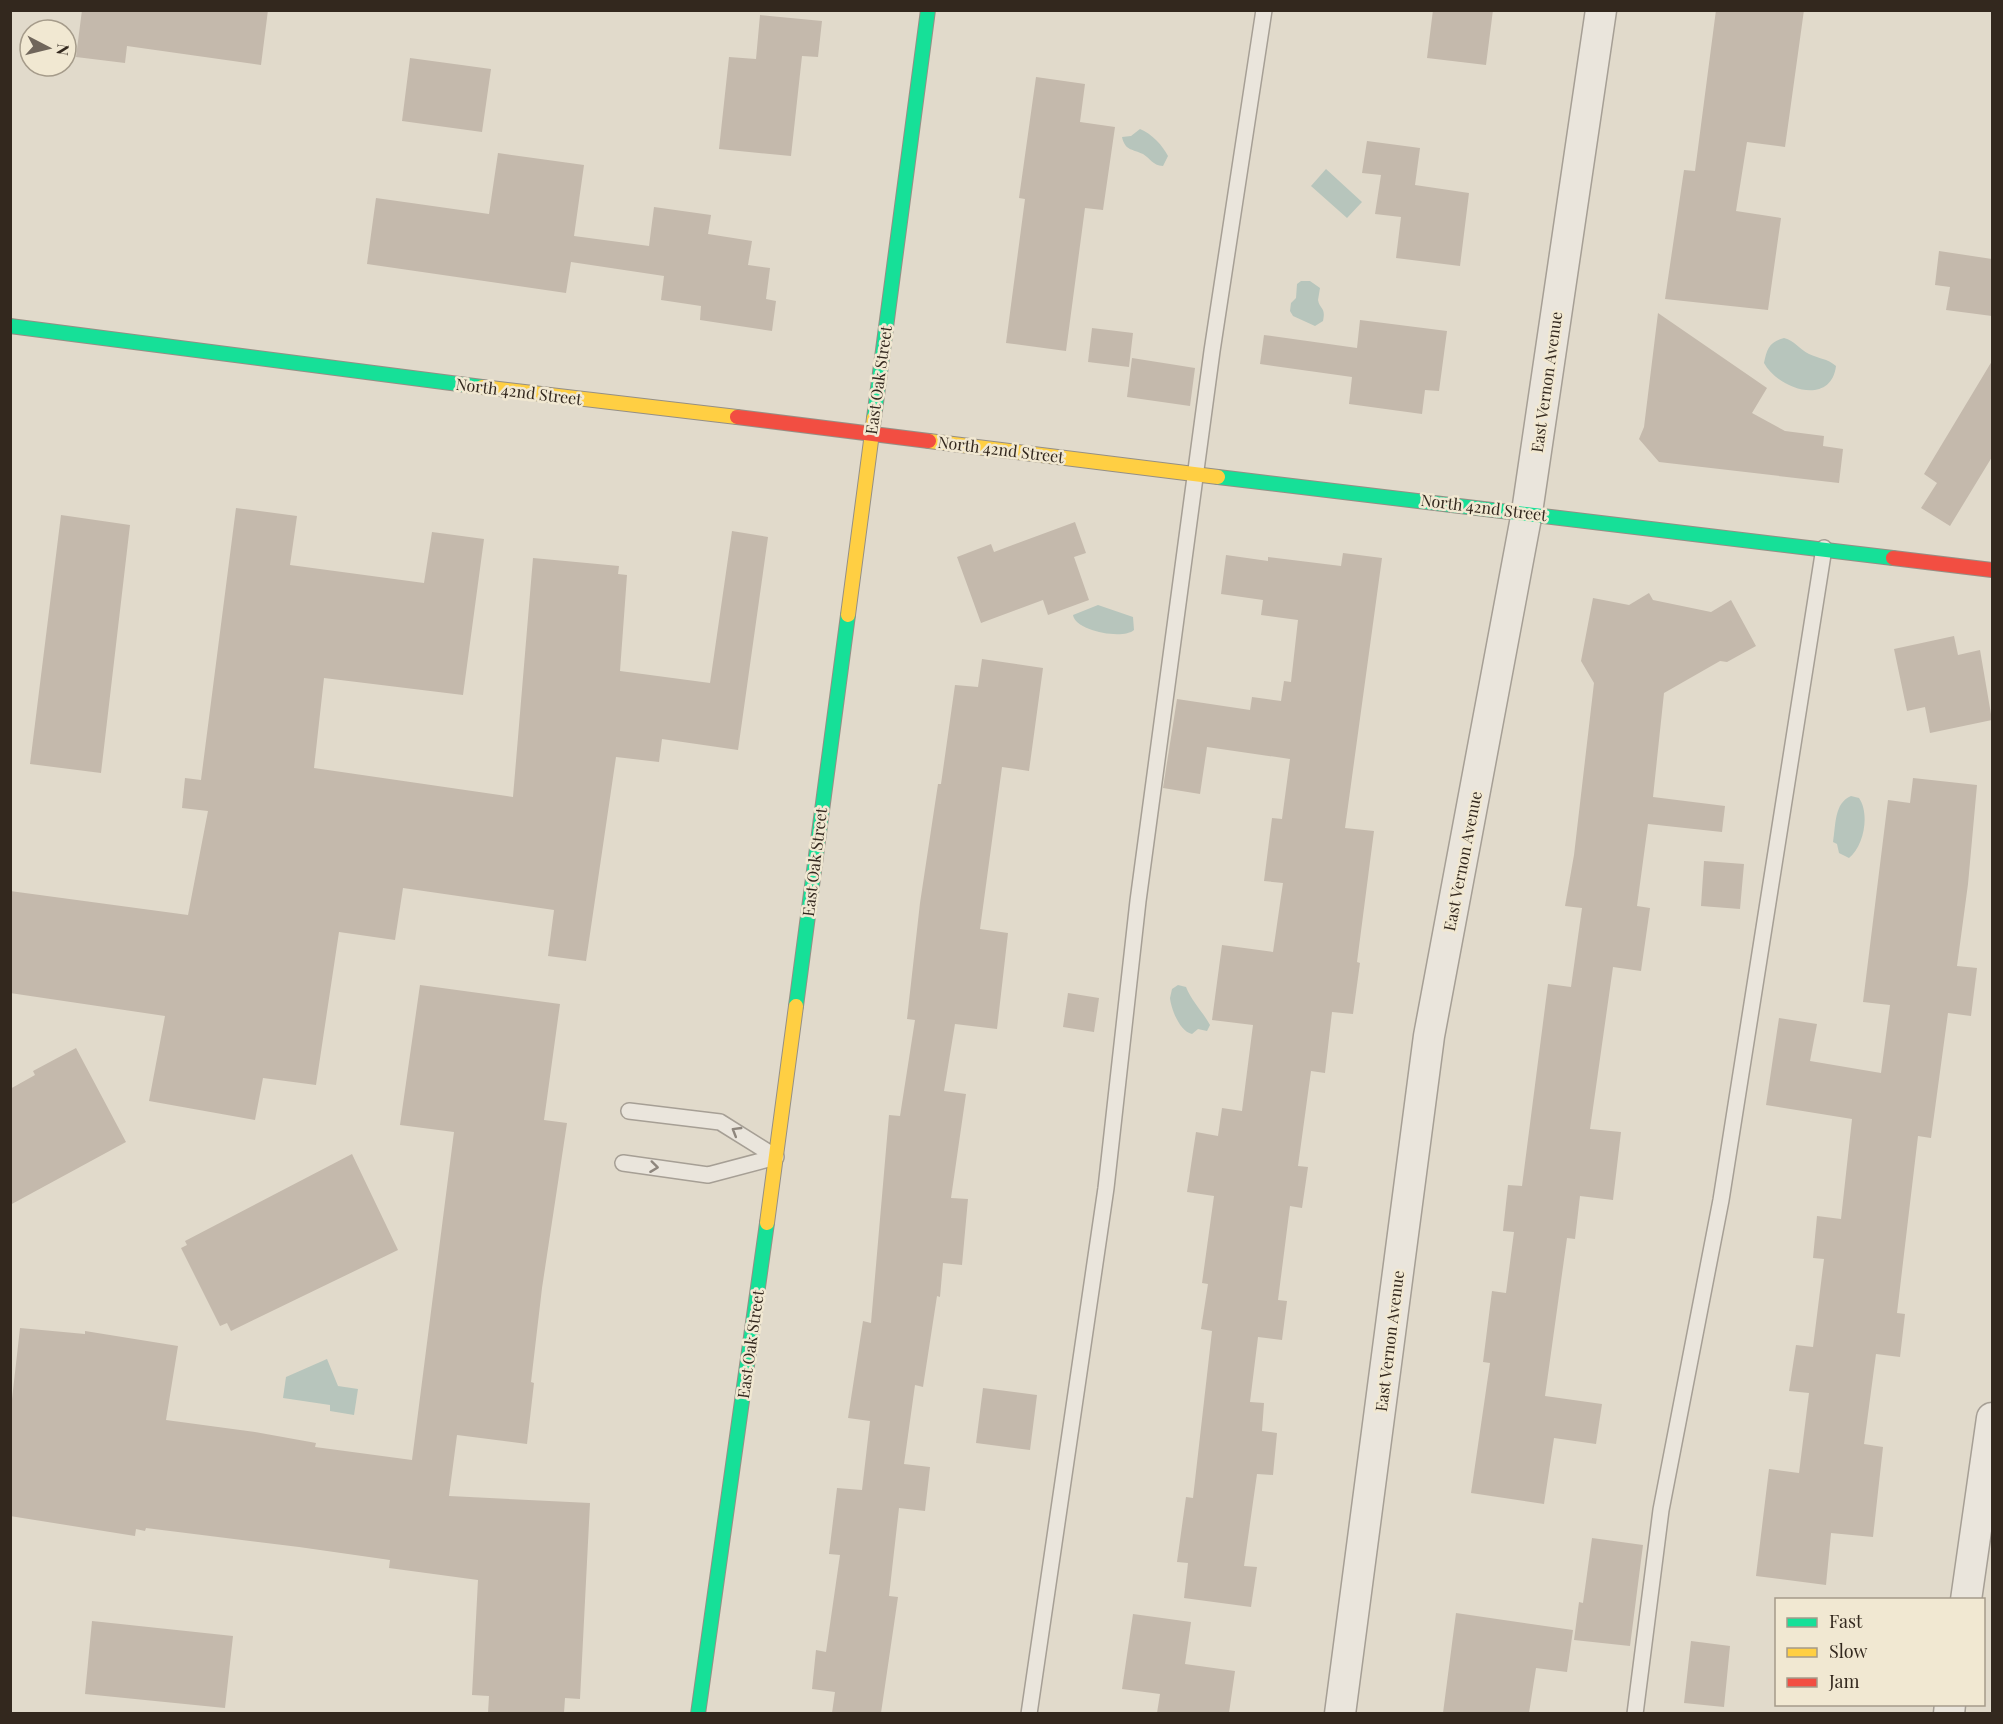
<svg xmlns="http://www.w3.org/2000/svg" width="2003" height="1724" viewBox="0 0 2003 1724" font-family="'Playfair Display',serif">
  <style>
    .water { fill: #b7c5bc }
    .building { fill: #c4b9ac }
    .lines { fill: none; stroke-linecap: round; stroke-linejoin: round }
    .lane-casing { stroke: #a69f95; stroke-width: 18 }
    .street-casing { stroke: #a69f95; stroke-width: 33 }
    .fast-casing { stroke: #958f85; stroke-width: 16 }
    .slow-casing { stroke: #958f85; stroke-width: 16 }
    .jam-casing { stroke: #958f85; stroke-width: 16 }
    .lane { stroke: #eae5dc; stroke-width: 15 }
    .street { stroke: #eae5dc; stroke-width: 30 }
    .fast { stroke: #16e098; stroke-width: 14 }
    .slow { stroke: #ffcf43; stroke-width: 14 }
    .jam { stroke: #f24e42; stroke-width: 14 }
    .oneway { stroke: #8e867d }
    .labels { text-anchor: middle; dominant-baseline: central; stroke-width: 5; stroke-linejoin: round; paint-order: stroke }
    .street-label { font-size: 16px; fill: #33281e; stroke: #f1e8d2 }
  </style>
  <rect width="100%" height="100%" fill="#e1dacb"/>
  <path class="water" d="M 1140,129 C 1151,133 1163,146 1168,156 L 1163,166 C 1152,165 1151,159 1143,154 C 1133,149 1125,151 1122,137 L 1131,136 Z
    M 1326,169 L 1362,202 L 1347,218 L 1311,186 Z
    M 1301,281 L 1310,281 L 1320,288 L 1318,300 C 1320,310 1326,307 1323,321 L 1315,326 L 1293,316 L 1290,311 L 1291,303 L 1296,298 L 1297,284 Z
    M 1784,338 C 1795,341 1799,349 1809,354 C 1819,359 1827,358 1836,366 C 1831,407 1778,389 1764,363 C 1767,349 1769,342 1784,338 Z
    M 1098,605 L 1133,617 L 1134,630 C 1123,640 1075,631 1073,615 Z
    M 1851,796 L 1859,798 C 1870,814 1864,846 1849,858 L 1839,853 L 1837,844 L 1833,842 C 1836,825 1834,803 1851,796 Z
    M 1178,985 L 1186,987 C 1192,1002 1203,1012 1210,1025 L 1207,1031 L 1198,1029 L 1192,1034 C 1179,1031 1171,1008 1170,998 L 1172,989 Z
    M 327,1359 L 338,1386 L 358,1389 L 354,1415 L 330,1411 L 330,1405 L 283,1398 L 286,1377 Z"/>
  <path class="building" d="M 82,10 L 268,10 L 261,65 L 127,46 L 125,63 L 76,57 Z
    M 1433,10 L 1493,10 L 1486,65 L 1427,58 Z
    M 1716,10 L 1804,10 L 1785,147 L 1747,142 L 1736,211 L 1781,218 L 1768,310 L 1665,299 L 1684,170 L 1695,171 Z
    M 760,15 L 822,21 L 818,57 L 802,56 L 791,156 L 719,149 L 729,57 L 756,59 Z
    M 410,58 L 491,69 L 482,132 L 402,121 Z
    M 1036,77 L 1085,84 L 1080,122 L 1115,127 L 1103,210 L 1085,208 L 1066,351 L 1006,343 L 1025,199 L 1019,198 Z
    M 1367,141 L 1420,148 L 1415,185 L 1469,193 L 1460,266 L 1396,258 L 1401,217 L 1375,214 L 1381,175 L 1362,173 Z
    M 498,153 L 584,165 L 574,236 L 649,246 L 654,207 L 711,215 L 708,234 L 752,241 L 748,265 L 770,268 L 766,299 L 776,301 L 772,331 L 700,320 L 701,306 L 661,300 L 664,276 L 571,262 L 566,293 L 367,264 L 376,198 L 489,214 Z
    M 1939,251 L 1992,259 L 1992,316 L 1946,310 L 1950,287 L 1935,285 Z
    M 1658,313 L 1767,388 L 1752,413 L 1785,431 L 1824,436 L 1823,446 L 1843,449 L 1839,483 L 1659,462 L 1639,439 L 1644,427 Z
    M 1360,320 L 1447,331 L 1439,391 L 1425,390 L 1422,414 L 1349,404 L 1352,377 L 1260,364 L 1264,335 L 1357,348 Z
    M 1092,328 L 1133,333 L 1129,367 L 1088,362 Z
    M 1132,358 L 1195,368 L 1190,406 L 1127,397 Z
    M 1992,361 L 1992,457 L 1950,526 L 1921,508 L 1937,483 L 1924,474 Z
    M 236,508 L 297,516 L 290,565 L 424,583 L 432,532 L 484,539 L 463,695 L 324,678 L 314,768 L 513,797 L 533,558 L 619,566 L 618,574 L 627,575 L 620,671 L 710,683 L 732,531 L 768,537 L 738,750 L 662,739 L 659,762 L 616,757 L 586,961 L 548,956 L 554,910 L 403,888 L 395,940 L 339,932 L 316,1085 L 263,1078 L 255,1120 L 149,1101 L 165,1016 L 10,993 L 10,891 L 188,915 L 208,811 L 182,808 L 185,778 L 201,780 Z
    M 61,515 L 130,525 L 101,773 L 30,764 Z
    M 1075,522 L 1086,553 L 1074,557 L 1089,600 L 1048,615 L 1043,600 L 981,623 L 957,557 L 991,544 L 994,552 Z
    M 1343,553 L 1382,558 L 1345,828 L 1374,831 L 1357,962 L 1360,963 L 1353,1014 L 1332,1012 L 1325,1073 L 1311,1071 L 1298,1166 L 1308,1167 L 1302,1208 L 1290,1206 L 1278,1300 L 1287,1301 L 1282,1340 L 1258,1337 L 1250,1402 L 1264,1403 L 1262,1431 L 1277,1433 L 1273,1475 L 1257,1474 L 1244,1566 L 1257,1567 L 1251,1607 L 1184,1598 L 1188,1563 L 1177,1562 L 1186,1497 L 1193,1498 L 1212,1331 L 1201,1329 L 1208,1284 L 1202,1283 L 1214,1196 L 1187,1192 L 1196,1132 L 1218,1136 L 1222,1108 L 1242,1111 L 1253,1025 L 1212,1020 L 1222,945 L 1273,952 L 1283,883 L 1264,881 L 1272,818 L 1282,819 L 1290,759 L 1207,747 L 1200,794 L 1163,788 L 1177,699 L 1250,710 L 1252,697 L 1281,701 L 1284,681 L 1291,682 L 1298,620 L 1261,615 L 1263,600 L 1221,594 L 1226,555 L 1268,561 L 1268,557 L 1341,566 Z
    M 1649,593 L 1653,600 L 1711,612 L 1731,600 L 1756,646 L 1727,662 L 1720,661 L 1664,693 L 1653,797 L 1725,806 L 1722,832 L 1648,824 L 1637,906 L 1650,908 L 1641,971 L 1613,967 L 1590,1129 L 1621,1132 L 1613,1200 L 1580,1196 L 1575,1239 L 1567,1238 L 1545,1396 L 1602,1404 L 1596,1444 L 1554,1438 L 1544,1504 L 1471,1493 L 1490,1363 L 1483,1362 L 1492,1291 L 1506,1293 L 1514,1232 L 1503,1231 L 1508,1185 L 1522,1186 L 1548,984 L 1571,987 L 1582,908 L 1565,906 L 1574,855 L 1594,683 L 1581,661 L 1593,598 L 1629,605 Z
    M 1954,636 L 1958,655 L 1980,650 L 1992,720 L 1930,733 L 1925,707 L 1907,711 L 1894,649 Z
    M 982,659 L 1043,668 L 1029,771 L 1002,767 L 980,929 L 1008,933 L 997,1029 L 955,1024 L 944,1091 L 966,1094 L 951,1198 L 968,1199 L 962,1265 L 943,1263 L 940,1297 L 937,1296 L 923,1387 L 915,1385 L 904,1464 L 930,1467 L 925,1511 L 899,1508 L 889,1596 L 898,1597 L 881,1713 L 832,1713 L 835,1692 L 812,1689 L 816,1650 L 826,1652 L 840,1555 L 829,1554 L 837,1488 L 862,1490 L 870,1421 L 848,1418 L 863,1321 L 871,1323 L 889,1115 L 900,1116 L 915,1020 L 907,1019 L 920,903 L 938,784 L 941,784 L 955,685 L 978,687 Z
    M 1913,778 L 1977,785 L 1968,884 L 1957,966 L 1977,968 L 1971,1016 L 1948,1013 L 1931,1138 L 1918,1136 L 1897,1313 L 1905,1314 L 1900,1357 L 1876,1354 L 1864,1444 L 1883,1447 L 1873,1537 L 1831,1533 L 1826,1585 L 1756,1576 L 1769,1469 L 1799,1473 L 1809,1393 L 1789,1391 L 1796,1345 L 1813,1347 L 1824,1259 L 1813,1258 L 1817,1216 L 1841,1219 L 1852,1119 L 1766,1105 L 1779,1018 L 1817,1024 L 1810,1061 L 1881,1073 L 1890,1005 L 1863,1002 L 1888,800 L 1910,803 Z
    M 1704,861 L 1744,864 L 1740,909 L 1701,906 Z
    M 420,985 L 560,1004 L 544,1120 L 567,1123 L 542,1288 L 531,1382 L 534,1383 L 527,1444 L 457,1435 L 449,1496 L 590,1503 L 580,1699 L 565,1698 L 564,1713 L 488,1713 L 489,1696 L 472,1695 L 478,1580 L 389,1568 L 390,1560 L 299,1547 L 146,1528 L 145,1531 L 136,1529 L 135,1536 L 10,1516 L 10,1417 L 20,1328 L 85,1334 L 85,1331 L 178,1346 L 166,1420 L 255,1432 L 316,1443 L 315,1447 L 412,1460 L 454,1132 L 400,1125 Z
    M 1068,993 L 1099,998 L 1094,1032 L 1063,1027 Z
    M 76,1048 L 126,1142 L 10,1205 L 10,1089 L 35,1075 L 33,1071 Z
    M 352,1154 L 398,1250 L 231,1331 L 227,1323 L 220,1326 L 181,1248 L 187,1245 L 185,1241 Z
    M 983,1388 L 1037,1395 L 1030,1450 L 976,1443 Z
    M 1592,1538 L 1643,1545 L 1630,1646 L 1574,1640 L 1579,1602 L 1583,1603 Z
    M 1456,1613 L 1573,1630 L 1567,1672 L 1536,1668 L 1529,1713 L 1443,1713 Z
    M 1133,1614 L 1191,1622 L 1185,1664 L 1235,1671 L 1229,1713 L 1157,1713 L 1160,1694 L 1122,1689 Z
    M 92,1621 L 233,1636 L 225,1708 L 85,1694 Z
    M 1691,1641 L 1730,1646 L 1724,1707 L 1684,1703 Z"/>
  <g class="lines">
    <g class="lane-casing">
      <path id="lane" d="M 629,1111 L 720,1122 L 776,1157
        M 623,1163 L 708,1175 L 776,1157
        M 1029,1714 L 1106,1188 L 1138,901 L 1212,351 L 1264,10
        M 1635,1714 L 1661,1510 L 1721,1200 L 1824,548"/>
    </g>
    <g class="street-casing">
      <path id="street" d="M 1966,1600 L 1992,1418
        M 1340,1714 L 1429,1036 L 1527,512 L 1601,10
        M 1949,1714 L 1950,1704"/>
    </g>
    <g class="fast-casing">
      <path id="fast" d="M 10,326 L 482,387
        M 874,418 L 928,10
        M 1218,477 L 1893,558
        M 796,1006 L 848,615
        M 698,1714 L 767,1223"/>
    </g>
    <g class="slow-casing">
      <path id="slow" d="M 482,387 L 737,417
        M 929,441 L 1218,477
        M 848,615 L 874,418
        M 767,1223 L 796,1006"/>
    </g>
    <g class="jam-casing">
      <path id="jam" d="M 737,417 L 929,441
        M 1893,558 L 1992,570"/>
    </g>
    <use href="#lane" class="lane"/>
    <use href="#street" class="street"/>
    <use href="#fast" class="fast"/>
    <use href="#slow" class="slow"/>
    <use href="#jam" class="jam"/>
  </g>
  <defs><path id="oneway-chevron" d="M-2-3.5L2.5 0L-2 3.5" fill="none" stroke-width="1.6" stroke-linecap="round" stroke-linejoin="round" transform="scale(1.5)"/></defs>
  <g class="oneway">
    <use href="#oneway-chevron" transform="translate(736 1131) rotate(-149)"/>
    <use href="#oneway-chevron" transform="translate(654 1167) rotate(7)"/>
  </g>
  <g class="labels">
    <g class="street-label">
      <text transform="translate(878 380) rotate(-82)">East Oak Street</text>
      <text transform="translate(1546 382) rotate(-82)">East Vernon Avenue</text>
      <text transform="translate(519 391) rotate(7)">North 42nd Street</text>
      <text transform="translate(1001 449) rotate(7)">North 42nd Street</text>
      <text transform="translate(1484 507) rotate(7)">North 42nd Street</text>
      <text transform="translate(1462 861) rotate(-79)">East Vernon Avenue</text>
      <text transform="translate(814 862) rotate(-83)">East Oak Street</text>
      <text transform="translate(1389 1341) rotate(-83)">East Vernon Avenue</text>
      <text transform="translate(750 1344) rotate(-82)">East Oak Street</text>
    </g>
  </g>
  <rect width="2003" height="1724" fill="none" stroke="#33281e" stroke-width="24"/>
  <rect x="1775" y="1598" width="210" height="108" fill="#f1e8d2" stroke="#a59b8a" stroke-width="1.5"/>
  <rect x="1787" y="1618" width="30" height="9" fill="#16e098" stroke="#a59b8a" stroke-width="1.5"/>
  <text x="1829" y="1628" font-size="18" fill="#33281e">Fast</text>
  <rect x="1787" y="1648" width="30" height="9" fill="#ffcf43" stroke="#a59b8a" stroke-width="1.5"/>
  <text x="1829" y="1658" font-size="18" fill="#33281e">Slow</text>
  <rect x="1787" y="1678" width="30" height="9" fill="#f24e42" stroke="#a59b8a" stroke-width="1.5"/>
  <text x="1829" y="1688" font-size="18" fill="#33281e">Jam</text>
  <g transform="translate(48 48) rotate(97)"><circle r="28" fill="#f1e8d2" stroke="#a59b8a" stroke-width="1.5"/>
  <path d="M0-4.5L10 22L0 15L-10 22Z" fill="#70665b"/>
  <text y="-9" font-size="16" font-weight="bold" text-anchor="middle" fill="#33281e">N</text>
  </g>
</svg>
